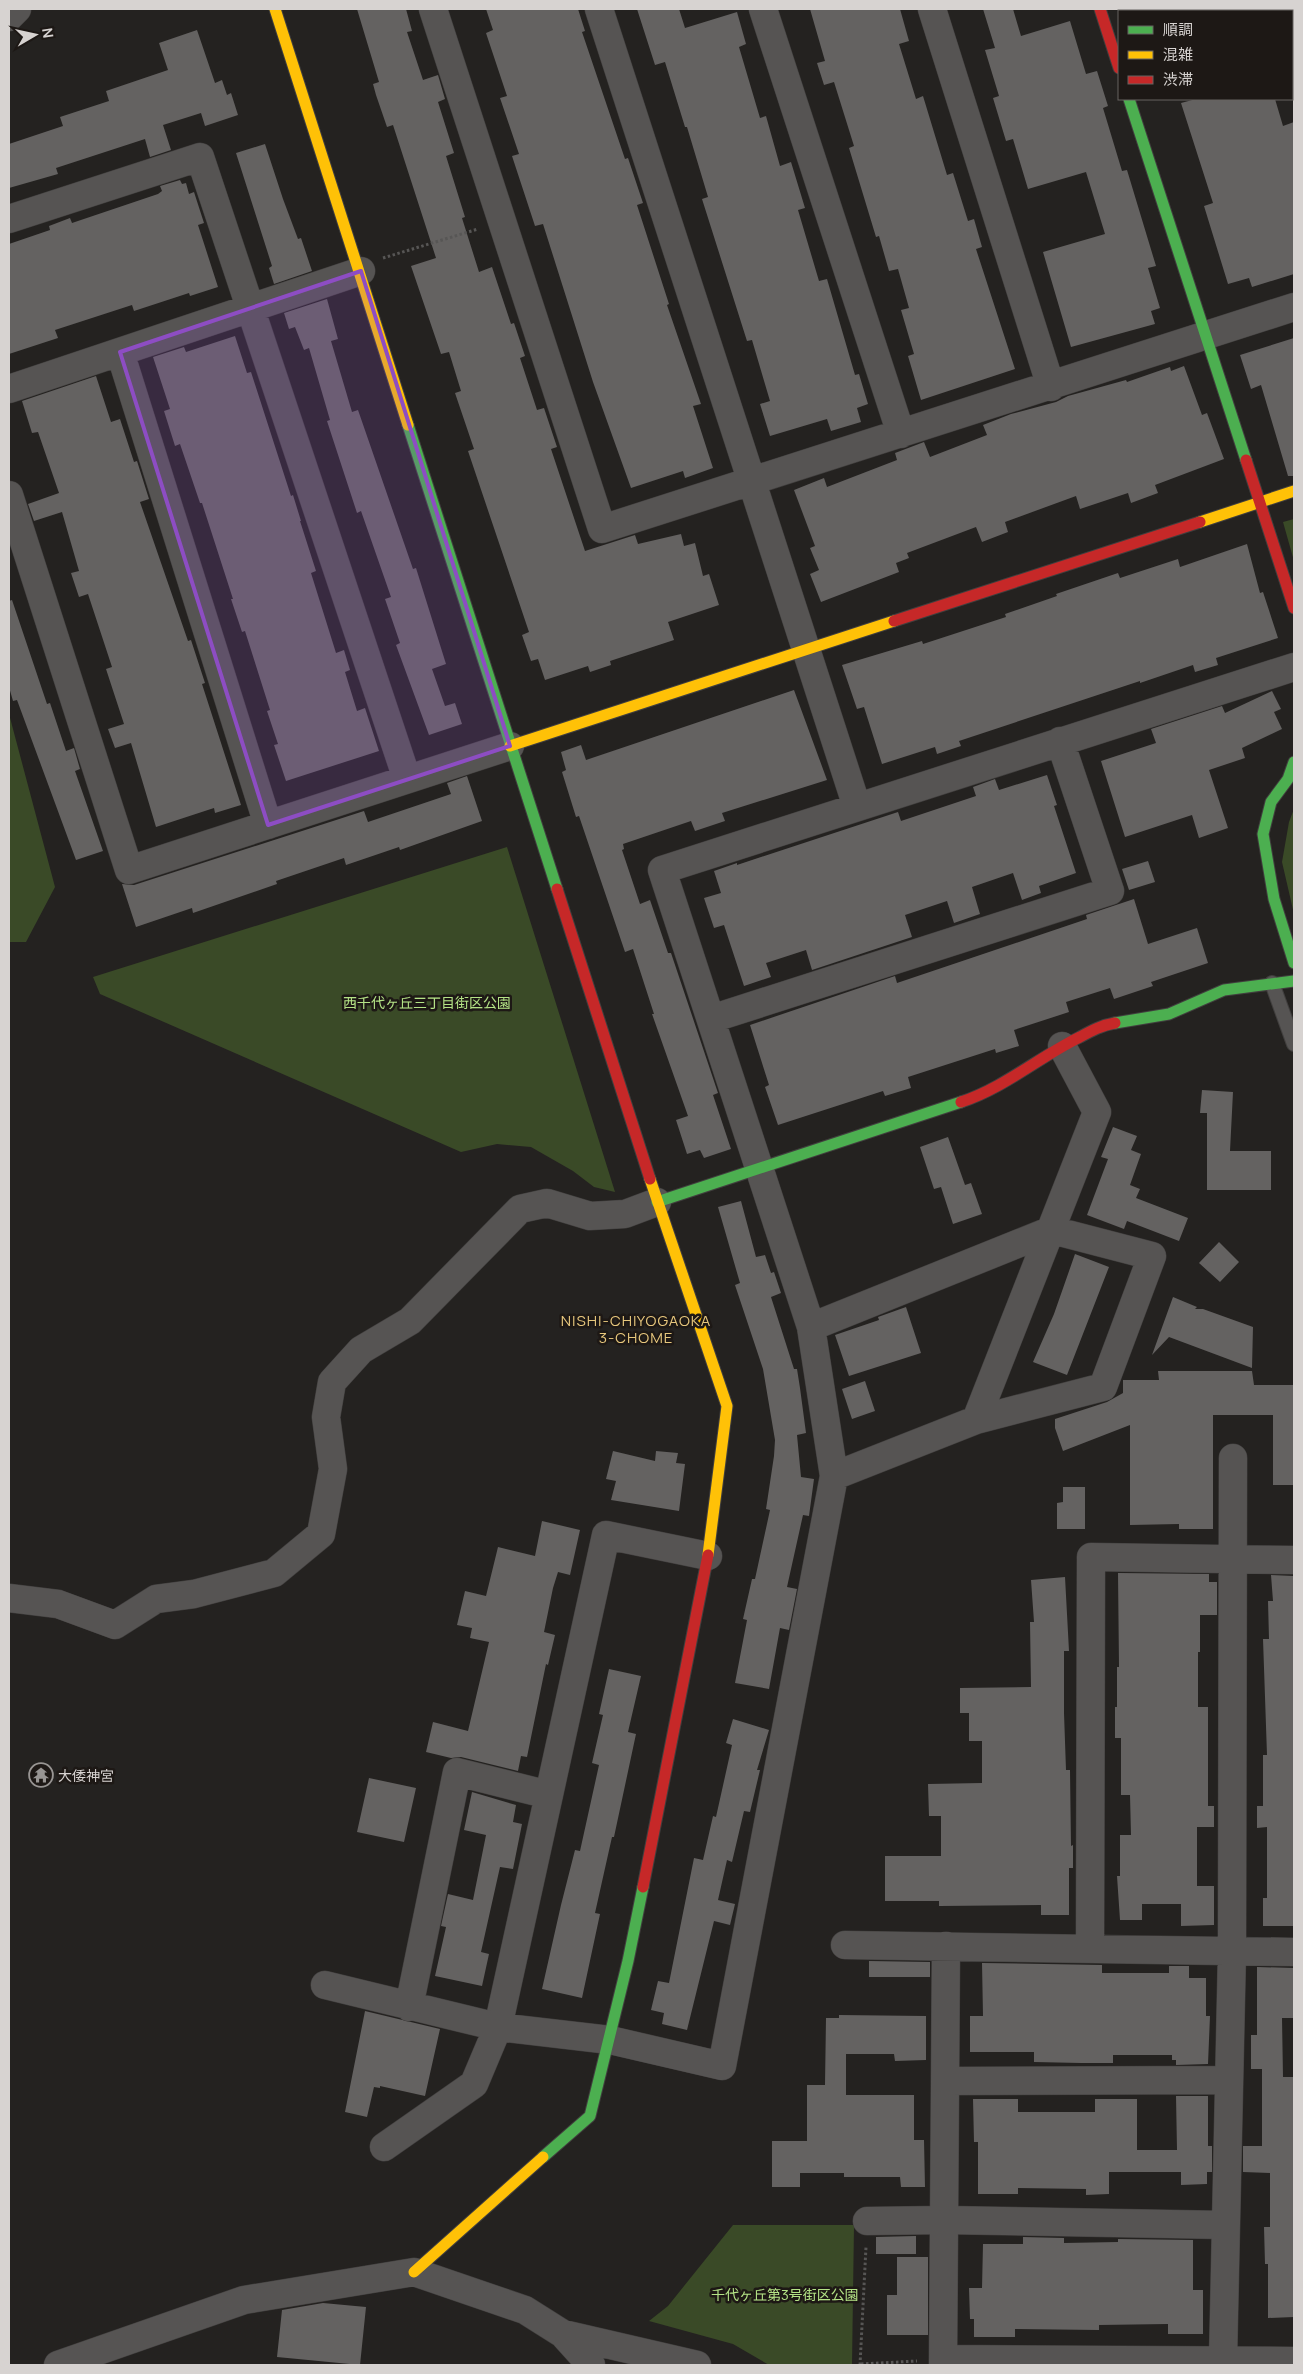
<svg xmlns="http://www.w3.org/2000/svg" width="1303" height="2374" viewBox="0 0 1303 2374" font-family="Manrope,'Noto Sans JP',sans-serif">
  <style>
    .green { fill: #3a4a27 }
    .building { fill: #646261 }
    .lines { fill: none; stroke-linecap: round; stroke-linejoin: round }
    .lane-casing { stroke: #413f3e; stroke-width: 16 }
    .street-casing { stroke: #413f3e; stroke-width: 29 }
    .fast-casing { stroke: #413f3e; stroke-width: 13 }
    .slow-casing { stroke: #413f3e; stroke-width: 13 }
    .jam-casing { stroke: #413f3e; stroke-width: 13 }
    .path { stroke: #575655; stroke-width: 3; stroke-dasharray: 2.5 2.5; stroke-linecap: butt }
    .lane { stroke: #565453; stroke-width: 14 }
    .street { stroke: #565453; stroke-width: 28 }
    .fast { stroke: #4caf50; stroke-width: 11 }
    .slow { stroke: #ffc107; stroke-width: 11 }
    .jam { stroke: #c62828; stroke-width: 11 }
    .marked { fill: #8d4dc3; fill-opacity: 0.2; stroke: #8d4dc3; stroke-width: 4; stroke-linejoin: round }
    .labels { text-anchor: middle; dominant-baseline: central; stroke-width: 5; stroke-linejoin: round; paint-order: stroke }
    .park-label { font-size: 14px; fill: #b4e386; stroke: #1d1815 }
    .poi-label { font-size: 14px; fill: #d7d3d1; stroke: #1d1815; text-anchor: start }
    .neighbourhood-label { font-size: 15px; letter-spacing: 1px; fill: #e7c77d; stroke: #1d1815 }
  </style>
  <rect width="100%" height="100%" fill="#242220"/>
  <path class="green" d="M 1294,519 L 1294,561 L 1283,522 Z
    M 9,714 L 55,887 L 26,942 L 9,942 Z
    M 1294,809 L 1294,914 L 1282,862 L 1289,822 Z
    M 507,847 L 615,1192 L 594,1187 L 573,1171 L 531,1147 L 497,1144 L 461,1152 L 100,994 L 93,977 Z
    M 733,2225 L 854,2225 L 852,2365 L 769,2365 L 733,2344 L 649,2321 L 668,2306 Z"/>
  <path class="building" d="M 357,9 L 406,9 L 412,31 L 407,32 L 423,80 L 438,75 L 445,99 L 438,102 L 454,153 L 446,156 L 465,217 L 462,218 L 479,272 L 492,267 L 511,324 L 514,323 L 525,356 L 520,358 L 537,410 L 544,408 L 557,447 L 551,449 L 585,551 L 635,535 L 638,544 L 681,534 L 684,546 L 695,543 L 703,576 L 709,574 L 719,605 L 668,622 L 674,640 L 610,661 L 611,665 L 590,672 L 588,666 L 545,680 L 538,659 L 531,661 L 522,635 L 529,632 L 468,451 L 474,449 L 455,393 L 461,391 L 449,352 L 441,354 L 411,266 L 436,258 L 393,125 L 387,127 L 376,95 L 373,84 L 379,82 Z
    M 486,9 L 578,9 L 585,31 L 582,32 L 625,159 L 628,158 L 643,203 L 637,205 L 669,304 L 667,305 L 701,404 L 693,406 L 713,468 L 685,478 L 683,471 L 631,488 L 593,382 L 543,224 L 535,226 L 512,156 L 519,154 L 500,98 L 507,96 L 486,33 L 493,30 Z
    M 637,9 L 679,9 L 685,28 L 737,12 L 746,44 L 739,47 L 760,118 L 766,116 L 780,166 L 791,162 L 805,208 L 798,210 L 819,281 L 827,279 L 855,375 L 859,374 L 868,404 L 857,408 L 861,422 L 831,431 L 827,419 L 770,436 L 760,404 L 770,401 L 752,340 L 747,341 L 702,199 L 708,197 L 687,127 L 685,127 L 665,62 L 655,65 Z
    M 810,9 L 900,9 L 909,41 L 899,44 L 916,99 L 923,96 L 947,175 L 953,173 L 968,221 L 974,219 L 982,247 L 976,249 L 1015,369 L 921,400 L 908,356 L 914,354 L 901,310 L 909,308 L 898,269 L 889,271 L 879,236 L 876,237 L 849,148 L 854,146 L 834,82 L 824,85 L 817,63 L 825,61 Z
    M 983,9 L 1013,9 L 1021,36 L 1070,21 L 1086,74 L 1097,71 L 1108,106 L 1103,108 L 1122,171 L 1127,170 L 1156,266 L 1148,268 L 1160,308 L 1151,311 L 1155,324 L 1071,347 L 1043,252 L 1105,234 L 1086,172 L 1028,189 L 1013,139 L 1006,141 L 993,98 L 999,96 L 985,50 L 995,48 Z
    M 197,30 L 215,83 L 222,80 L 227,95 L 231,93 L 238,115 L 205,126 L 201,113 L 163,125 L 171,150 L 150,157 L 145,139 L 56,168 L 58,174 L 9,188 L 9,144 L 63,126 L 60,117 L 109,101 L 106,91 L 168,70 L 159,43 Z
    M 1196,99 L 1275,99 L 1283,126 L 1294,122 L 1294,274 L 1252,287 L 1249,278 L 1228,284 L 1204,206 L 1213,203 L 1181,103 Z
    M 265,144 L 283,199 L 298,239 L 301,238 L 312,271 L 274,284 L 269,268 L 272,266 L 236,153 Z
    M 180,180 L 182,184 L 186,183 L 189,194 L 194,192 L 204,223 L 198,225 L 218,287 L 190,296 L 189,293 L 134,311 L 132,305 L 55,330 L 58,338 L 9,354 L 9,244 L 50,230 L 49,226 L 70,218 L 72,223 L 158,194 L 162,191 L 160,186 Z
    M 327,299 L 338,339 L 331,341 L 352,412 L 358,410 L 413,569 L 416,568 L 446,664 L 432,669 L 445,706 L 455,703 L 462,724 L 429,735 L 396,645 L 400,643 L 385,599 L 391,597 L 361,511 L 357,513 L 327,421 L 330,420 L 309,348 L 304,350 L 295,327 L 289,329 L 284,313 Z
    M 235,336 L 247,373 L 251,372 L 291,496 L 293,495 L 301,521 L 300,521 L 316,571 L 311,573 L 336,653 L 344,650 L 350,670 L 345,672 L 357,711 L 365,708 L 379,751 L 286,781 L 274,745 L 278,744 L 267,711 L 270,710 L 245,631 L 242,632 L 231,599 L 233,599 L 202,503 L 200,503 L 180,444 L 175,446 L 164,411 L 170,409 L 153,357 L 184,347 L 186,352 Z
    M 1294,338 L 1294,476 L 1288,476 L 1261,385 L 1251,389 L 1240,355 Z
    M 1184,366 L 1202,415 L 1207,413 L 1224,459 L 1155,485 L 1158,493 L 1131,503 L 1128,493 L 1080,509 L 1076,496 L 1005,522 L 1008,532 L 982,542 L 976,527 L 907,553 L 909,558 L 896,563 L 899,572 L 821,602 L 810,574 L 819,570 L 810,548 L 815,546 L 794,490 L 824,478 L 827,487 L 897,460 L 895,453 L 924,442 L 930,457 L 987,435 L 983,425 L 1011,414 L 1056,402 L 1068,396 L 1126,380 L 1127,382 L 1170,367 L 1171,371 Z
    M 96,376 L 111,422 L 120,419 L 134,462 L 137,461 L 149,499 L 140,502 L 188,641 L 191,640 L 205,683 L 202,684 L 241,805 L 215,813 L 214,808 L 156,827 L 131,743 L 115,748 L 108,729 L 124,724 L 106,669 L 112,667 L 88,594 L 79,597 L 71,573 L 79,571 L 62,512 L 34,521 L 28,504 L 59,493 L 38,432 L 32,433 L 22,401 Z
    M 1247,544 L 1260,593 L 1263,592 L 1278,638 L 1216,658 L 1218,665 L 1195,672 L 1193,665 L 1140,683 L 1140,681 L 959,741 L 961,746 L 937,754 L 935,747 L 882,764 L 864,707 L 857,709 L 842,665 L 922,641 L 923,644 L 1006,617 L 1005,614 L 1057,596 L 1056,594 L 1118,573 L 1120,578 L 1178,559 L 1180,567 Z
    M 12,600 L 47,704 L 50,703 L 66,751 L 74,748 L 80,769 L 75,771 L 103,851 L 76,860 L 17,700 L 13,701 L 9,687 L 9,601 Z
    M 794,690 L 827,780 L 722,813 L 725,821 L 695,831 L 691,821 L 623,844 L 624,849 L 622,850 L 640,904 L 650,900 L 668,953 L 671,953 L 718,1093 L 713,1095 L 731,1149 L 704,1158 L 700,1150 L 687,1154 L 676,1120 L 688,1116 L 652,1014 L 654,1014 L 633,949 L 625,952 L 579,816 L 576,817 L 562,772 L 566,770 L 561,752 L 581,745 L 586,760 Z
    M 1272,691 L 1281,709 L 1274,712 L 1282,729 L 1242,748 L 1245,758 L 1209,770 L 1228,828 L 1199,838 L 1192,815 L 1125,837 L 1101,761 L 1156,743 L 1151,729 L 1222,706 L 1225,713 Z
    M 1047,775 L 1057,805 L 1054,806 L 1076,873 L 1039,886 L 1041,893 L 1022,900 L 1013,873 L 972,887 L 980,914 L 954,923 L 947,901 L 905,915 L 912,937 L 812,970 L 806,950 L 766,963 L 771,977 L 744,986 L 724,925 L 714,928 L 704,898 L 721,893 L 714,871 L 737,863 L 737,865 L 898,812 L 901,821 L 976,796 L 973,787 L 995,779 L 999,790 Z
    M 467,776 L 482,821 L 400,850 L 399,847 L 346,865 L 344,858 L 276,881 L 277,884 L 193,913 L 192,908 L 136,927 L 122,884 L 134,885 L 364,811 L 368,822 L 451,794 L 447,783 Z
    M 1148,861 L 1155,882 L 1129,890 L 1122,869 Z
    M 1134,899 L 1148,944 L 1197,928 L 1208,963 L 1151,982 L 1153,986 L 1114,999 L 1110,988 L 1066,1002 L 1069,1012 L 1014,1030 L 1019,1046 L 996,1053 L 995,1049 L 908,1077 L 911,1088 L 885,1096 L 883,1091 L 778,1125 L 765,1087 L 769,1085 L 750,1025 L 895,976 L 897,983 L 1087,919 L 1086,915 Z
    M 1202,1090 L 1233,1092 L 1230,1151 L 1271,1151 L 1271,1190 L 1207,1190 L 1207,1113 L 1200,1113 Z
    M 1113,1127 L 1137,1136 L 1131,1150 L 1141,1154 L 1130,1185 L 1140,1189 L 1136,1198 L 1188,1218 L 1179,1241 L 1127,1221 L 1124,1229 L 1087,1215 L 1108,1159 L 1101,1157 Z
    M 948,1137 L 965,1185 L 971,1183 L 982,1214 L 953,1224 L 941,1187 L 934,1189 L 920,1147 Z
    M 741,1201 L 756,1257 L 765,1255 L 771,1273 L 774,1272 L 781,1293 L 771,1297 L 794,1369 L 797,1369 L 800,1388 L 806,1433 L 797,1435 L 801,1477 L 814,1479 L 809,1516 L 803,1515 L 787,1587 L 797,1589 L 789,1630 L 780,1628 L 769,1689 L 735,1683 L 747,1620 L 743,1619 L 752,1579 L 755,1579 L 770,1510 L 766,1509 L 774,1456 L 775,1440 L 763,1369 L 735,1285 L 740,1283 L 718,1207 Z
    M 1219,1242 L 1239,1262 L 1220,1282 L 1199,1263 Z
    M 1075,1254 L 1109,1267 L 1067,1375 L 1033,1362 L 1054,1314 Z
    M 1173,1297 L 1197,1307 L 1195,1309 L 1203,1309 L 1253,1327 L 1252,1368 L 1169,1337 L 1152,1355 Z
    M 906,1307 L 921,1353 L 849,1376 L 835,1335 L 879,1320 L 878,1317 Z
    M 1158,1371 L 1252,1371 L 1254,1385 L 1294,1385 L 1294,1485 L 1273,1485 L 1273,1415 L 1213,1415 L 1213,1529 L 1179,1529 L 1179,1524 L 1130,1525 L 1130,1425 L 1063,1451 L 1055,1428 L 1055,1419 L 1107,1402 L 1123,1393 L 1123,1380 L 1159,1380 Z
    M 865,1381 L 875,1411 L 852,1419 L 842,1389 Z
    M 613,1451 L 655,1461 L 656,1451 L 678,1453 L 676,1463 L 685,1464 L 679,1511 L 611,1500 L 616,1481 L 606,1479 Z
    M 1063,1487 L 1085,1487 L 1085,1529 L 1057,1529 L 1057,1503 L 1063,1502 Z
    M 542,1521 L 580,1530 L 570,1575 L 558,1572 L 553,1588 L 544,1632 L 555,1635 L 548,1665 L 546,1664 L 527,1757 L 521,1756 L 518,1771 L 461,1757 L 451,1758 L 426,1752 L 433,1722 L 468,1731 L 489,1642 L 470,1638 L 472,1628 L 457,1625 L 465,1591 L 486,1596 L 498,1547 L 535,1556 Z
    M 1118,1573 L 1209,1574 L 1209,1582 L 1217,1582 L 1217,1615 L 1200,1615 L 1200,1652 L 1198,1652 L 1198,1707 L 1208,1707 L 1208,1806 L 1214,1806 L 1214,1827 L 1197,1827 L 1197,1886 L 1214,1886 L 1214,1925 L 1181,1926 L 1181,1904 L 1142,1904 L 1142,1920 L 1120,1920 L 1117,1876 L 1120,1876 L 1120,1835 L 1131,1835 L 1130,1795 L 1121,1795 L 1121,1738 L 1115,1738 L 1115,1707 L 1117,1707 L 1117,1667 L 1119,1667 Z
    M 1271,1575 L 1294,1576 L 1294,1926 L 1263,1926 L 1263,1898 L 1267,1898 L 1267,1827 L 1257,1828 L 1257,1806 L 1263,1806 L 1263,1755 L 1267,1755 L 1263,1639 L 1269,1639 L 1268,1601 L 1273,1601 Z
    M 1065,1577 L 1069,1651 L 1064,1651 L 1064,1713 L 1066,1770 L 1070,1770 L 1071,1846 L 1073,1845 L 1073,1868 L 1069,1868 L 1069,1915 L 1041,1915 L 1041,1905 L 939,1906 L 939,1901 L 885,1901 L 885,1856 L 941,1856 L 941,1816 L 929,1816 L 928,1784 L 982,1783 L 982,1741 L 969,1741 L 969,1713 L 960,1713 L 960,1688 L 1031,1687 L 1030,1622 L 1034,1622 L 1031,1580 Z
    M 609,1669 L 641,1676 L 628,1732 L 636,1734 L 614,1837 L 612,1837 L 595,1913 L 600,1914 L 582,1998 L 542,1989 L 561,1905 L 575,1850 L 580,1851 L 599,1765 L 592,1763 L 603,1715 L 599,1714 Z
    M 733,1719 L 769,1730 L 757,1770 L 760,1770 L 750,1812 L 744,1811 L 732,1862 L 727,1860 L 718,1900 L 735,1904 L 730,1925 L 714,1921 L 687,2030 L 662,2024 L 664,2013 L 651,2010 L 658,1981 L 669,1983 L 694,1858 L 703,1860 L 713,1816 L 716,1817 L 732,1745 L 726,1743 Z
    M 369,1778 L 416,1788 L 404,1842 L 357,1832 Z
    M 472,1792 L 516,1805 L 513,1822 L 522,1824 L 513,1869 L 500,1867 L 481,1952 L 489,1954 L 482,1986 L 435,1976 L 446,1927 L 441,1926 L 448,1894 L 473,1900 L 486,1835 L 464,1830 Z
    M 869,1961 L 930,1962 L 930,1977 L 869,1977 Z
    M 982,1963 L 1102,1965 L 1102,1973 L 1169,1973 L 1169,1966 L 1189,1966 L 1189,1978 L 1206,1978 L 1206,2016 L 1210,2016 L 1208,2064 L 1176,2065 L 1176,2060 L 1172,2060 L 1172,2055 L 1113,2055 L 1113,2063 L 1081,2063 L 1034,2062 L 1034,2052 L 970,2052 L 970,2016 L 983,2016 Z
    M 1257,1967 L 1294,1968 L 1294,2018 L 1282,2018 L 1283,2077 L 1294,2077 L 1294,2317 L 1268,2318 L 1268,2264 L 1265,2264 L 1264,2227 L 1270,2227 L 1270,2173 L 1243,2172 L 1243,2146 L 1262,2146 L 1262,2069 L 1251,2069 L 1251,2035 L 1257,2035 Z
    M 365,2011 L 440,2029 L 425,2096 L 380,2086 L 380,2088 L 374,2087 L 367,2117 L 345,2112 Z
    M 839,2015 L 926,2016 L 926,2060 L 895,2061 L 894,2054 L 846,2054 L 846,2095 L 914,2095 L 914,2140 L 924,2140 L 925,2187 L 901,2187 L 900,2177 L 844,2177 L 844,2173 L 800,2173 L 800,2187 L 772,2187 L 772,2141 L 807,2141 L 807,2085 L 825,2085 L 826,2018 L 839,2018 Z
    M 1176,2096 L 1208,2096 L 1208,2146 L 1212,2146 L 1212,2172 L 1207,2172 L 1207,2184 L 1181,2185 L 1181,2172 L 1109,2172 L 1109,2194 L 1086,2195 L 1086,2189 L 1018,2188 L 1018,2194 L 978,2194 L 978,2142 L 974,2142 L 973,2099 L 1018,2099 L 1018,2112 L 1095,2112 L 1095,2099 L 1137,2099 L 1137,2150 L 1177,2150 Z
    M 916,2236 L 916,2254 L 876,2254 L 876,2237 Z
    M 1023,2237 L 1064,2238 L 1064,2243 L 1118,2242 L 1118,2239 L 1193,2240 L 1193,2290 L 1203,2290 L 1203,2334 L 1168,2334 L 1168,2324 L 1099,2325 L 1099,2330 L 1015,2329 L 1015,2337 L 974,2337 L 974,2319 L 970,2319 L 969,2288 L 982,2288 L 983,2244 L 1023,2244 Z
    M 897,2257 L 928,2257 L 928,2335 L 887,2335 L 887,2295 L 897,2295 Z
    M 323,2303 L 366,2307 L 360,2365 L 277,2357 L 282,2310 Z"/>
  <g class="lines">
    <g class="lane-casing">
      <path id="lane" d="M 1272,983 L 1294,1044"/>
    </g>
    <g class="street-casing">
      <path id="street" d="M 433,9 L 602,529 L 1294,307
        M 599,9 L 857,807
        M 763,9 L 901,434
        M 932,9 L 1051,387
        M 1271,9 L 1272,11
        M 9,17 L 17,9
        M 1292,73 L 1294,81
        M 9,219 L 200,157 L 407,779
        M 120,352 L 268,825
        M 9,389 L 361,271
        M 9,495 L 129,870 L 510,746
        M 711,1019 L 1110,891 L 1060,741
        M 811,1327 L 1052,1230 L 1152,1256 L 1103,1387 L 976,1420 L 834,1476
        M 976,1420 L 1097,1112 L 1062,1046
        M 9,1598 L 58,1604 L 115,1625 L 156,1599 L 194,1594 L 274,1573 L 321,1534 L 333,1469 L 326,1417 L 332,1382 L 361,1350 L 410,1321 L 520,1209 L 547,1203 L 590,1216 L 625,1214 L 657,1202
        M 845,1945 L 1294,1952
        M 1090,1949 L 1091,1557 L 1294,1560
        M 325,1985 L 498,2027 L 610,2040 L 722,2066 L 834,1476 L 811,1327 L 662,870 L 1294,667
        M 409,2007 L 457,1772 L 549,1795
        M 945,2081 L 1229,2080
        M 384,2147 L 474,2084 L 498,2027 L 606,1535 L 708,1556
        M 867,2221 L 944,2220 L 1226,2225
        M 563,2334 L 697,2365
        M 943,2359 L 1294,2361
        M 1223,2360 L 1232,1951 L 1233,1458
        M 58,2365 L 244,2300 L 414,2272 L 525,2310 L 563,2334 L 591,2365
        M 943,2365 L 946,1946"/>
    </g>
    <g class="fast-casing">
      <path id="fast" d="M 1129,99 L 1246,460
        M 408,425 L 557,889
        M 1294,762 L 1288,779 L 1271,802 L 1263,834 L 1274,899 L 1294,963
        M 1115,1023 L 1169,1014 L 1224,990 L 1294,981
        M 657,1202 L 961,1102
        M 543,2157 L 590,2116 L 628,1961 L 643,1887"/>
    </g>
    <g class="slow-casing">
      <path id="slow" d="M 275,9 L 408,425
        M 1200,522 L 1294,491
        M 510,746 L 894,621
        M 650,1179 L 727,1406 L 708,1555
        M 414,2272 L 543,2157"/>
    </g>
    <g class="jam-casing">
      <path id="jam" d="M 1100,9 L 1119,68
        M 1246,460 L 1294,608
        M 894,621 L 1200,522
        M 557,889 L 650,1179
        M 961,1102 C 1004,1088 1039,1057 1080,1037 C 1091,1031 1102,1025 1115,1023
        M 643,1887 L 708,1555"/>
    </g>
    <path class="path" d="M 383,258 L 478,229
      M 861,2364 L 917,2361
      M 860,2365 L 866,2247"/>
    <use href="#lane" class="lane"/>
    <use href="#street" class="street"/>
    <use href="#fast" class="fast"/>
    <use href="#slow" class="slow"/>
    <use href="#jam" class="jam"/>
  </g>
  <path class="marked" d="M 361,271 L 510,746 L 268,825 L 120,352 Z"/>
  <defs>
    <g id="temple-ring" transform="scale(1.25)"><circle r="9.5" fill="#1d1815" stroke="#989593" stroke-width="1.5"/><path d="M0-6L5-2H3V0L6.5 2.5H4V6H1.5V3h-3V6H-4V2.5H-6.5L-3 0V-2H-5Z" fill="#989593"/></g>
  </defs>
  <g fill-rule="evenodd">
    <use href="#temple-ring" x="41" y="1775"/>
  </g>
  <g class="labels">
    <g class="park-label">
      <text x="427" y="1002">西千代ヶ丘三丁目街区公園</text>
      <text x="785" y="2294">千代ヶ丘第3号街区公園</text>
    </g>
    <g class="poi-label">
      <text x="58" y="1775">大倭神宮</text>
    </g>
    <g class="neighbourhood-label">
      <text x="636" y="1320">NISHI-CHIYOGAOKA<tspan x="636" dy="17">3-CHOME</tspan></text>
    </g>
  </g>
  <rect width="1303" height="2374" fill="none" stroke="#d7d3d1" stroke-width="20"/>
  <rect x="1118" y="10" width="175" height="90" fill="#1d1815" stroke="#676360"/>
  <rect x="1128" y="26" width="25" height="8" fill="#4caf50" stroke="#676360"/>
  <text x="1163" y="35" font-size="15" fill="#d7d3d1">順調</text>
  <rect x="1128" y="51" width="25" height="8" fill="#ffc107" stroke="#676360"/>
  <text x="1163" y="60" font-size="15" fill="#d7d3d1">混雑</text>
  <rect x="1128" y="76" width="25" height="8" fill="#c62828" stroke="#676360"/>
  <text x="1163" y="85" font-size="15" fill="#d7d3d1">渋滞</text>
  <g transform="translate(35 35) rotate(81)" stroke="#1d1815" stroke-width="4" paint-order="stroke">
  <path d="M0-4L9 19L0 12L-9 19Z" fill="#d7d3d1"/>
  <text y="-8" font-size="14" font-weight="bold" text-anchor="middle" fill="#d7d3d1">N</text>
  </g>
</svg>
